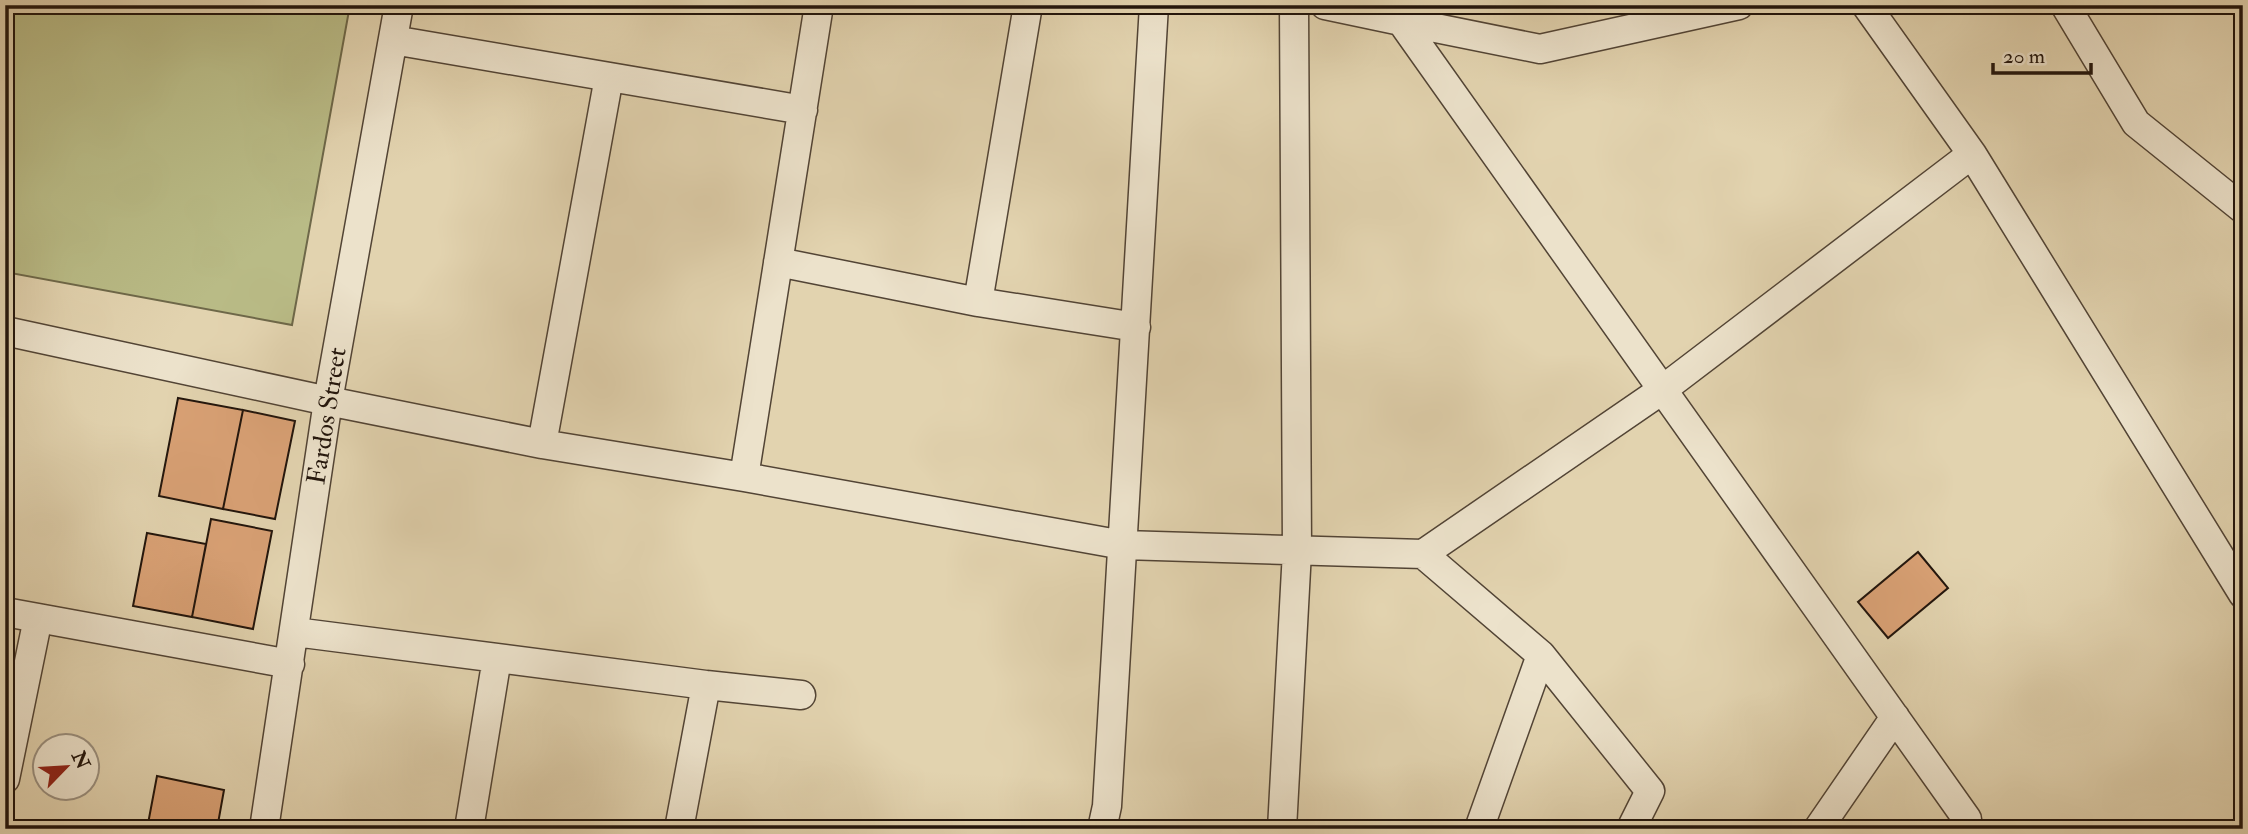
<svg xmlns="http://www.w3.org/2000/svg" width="2248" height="834" viewBox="0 0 2248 834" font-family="'IM FELL Double Pica',serif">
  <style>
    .green { fill: #b9bb86; stroke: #6e6849; stroke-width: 2 }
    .building { fill: #d9a175; stroke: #22150c; stroke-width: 2 }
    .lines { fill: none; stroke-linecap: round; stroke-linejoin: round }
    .minor-casing { stroke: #524435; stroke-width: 31 }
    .minor { stroke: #ece2cb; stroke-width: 28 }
    .labels { text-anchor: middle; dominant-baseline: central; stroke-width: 7; stroke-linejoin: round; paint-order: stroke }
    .street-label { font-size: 26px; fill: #22150c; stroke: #ece2cb }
  </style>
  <rect width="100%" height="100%" fill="#e2d3af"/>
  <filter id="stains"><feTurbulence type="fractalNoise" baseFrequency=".00286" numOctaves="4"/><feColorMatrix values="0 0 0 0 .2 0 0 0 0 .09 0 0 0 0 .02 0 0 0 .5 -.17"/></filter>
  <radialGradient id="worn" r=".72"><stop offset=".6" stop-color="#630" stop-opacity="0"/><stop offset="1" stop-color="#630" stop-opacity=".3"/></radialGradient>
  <path class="green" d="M 5,5 L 350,5 L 292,325 L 5,272 Z"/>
  <path class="building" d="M 178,398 L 243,410 L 223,509 L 159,496 Z
    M 243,410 L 295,421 L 275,519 L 223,509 Z
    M 211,519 L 272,531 L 253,629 L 192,617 Z
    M 147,533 L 206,544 L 192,617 L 133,606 Z
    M 1918,552 L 1948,588 L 1888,638 L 1858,602 Z
    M 157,776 L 224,790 L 217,829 L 147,829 Z"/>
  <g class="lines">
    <g class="minor-casing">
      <path id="minor" d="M 1325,5 L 1401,21 L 1967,819 L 1967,829
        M 1866,5 L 1972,154 L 2243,594
        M 2065,5 L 2136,123 L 2243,209
        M 1401,21 L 1540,49 L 1739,5
        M 393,40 L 803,110
        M 778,262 L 978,302 L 1136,327
        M 978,302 L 1028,5
        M 5,331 L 328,401 L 542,444 L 744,477 L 1123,545 L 1423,554 L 1541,655 L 1479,829
        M 542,444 L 609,77
        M 744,477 L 819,5
        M 1423,554 L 1662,390 L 1972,154
        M 5,612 L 290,664
        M 295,632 L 706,685 L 801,695
        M 1541,655 L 1650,791 L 1631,829
        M 5,779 L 38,618
        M 264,829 L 328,401 L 399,5
        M 469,829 L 497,658
        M 679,829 L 706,685
        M 1102,829 L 1107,806 L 1154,5
        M 1282,829 L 1297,551 L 1294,5
        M 1818,829 L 1895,717"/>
    </g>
    <use href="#minor" class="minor"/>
  </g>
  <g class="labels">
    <g class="street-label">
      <text transform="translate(327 416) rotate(-81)">Fardos Street</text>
    </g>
  </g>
  <rect width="2248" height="834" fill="none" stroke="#e2d3af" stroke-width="28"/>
  <rect x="7" y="7" width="2234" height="820" fill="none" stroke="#22150c" stroke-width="3.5"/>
  <rect x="14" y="14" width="2220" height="806" fill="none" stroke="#22150c" stroke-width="2"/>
  <g transform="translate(66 767) rotate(65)"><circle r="33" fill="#ece2cb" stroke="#9b907f" stroke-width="2"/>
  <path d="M0-5L12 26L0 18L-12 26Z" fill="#8f2418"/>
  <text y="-10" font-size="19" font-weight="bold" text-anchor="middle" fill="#22150c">N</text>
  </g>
  <path d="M1993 63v10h98v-10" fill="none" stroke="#22150c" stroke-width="3.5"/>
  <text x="2003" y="63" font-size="21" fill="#22150c" stroke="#ece2cb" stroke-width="5" paint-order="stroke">20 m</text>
  <rect width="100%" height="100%" filter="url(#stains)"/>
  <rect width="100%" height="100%" fill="url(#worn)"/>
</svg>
